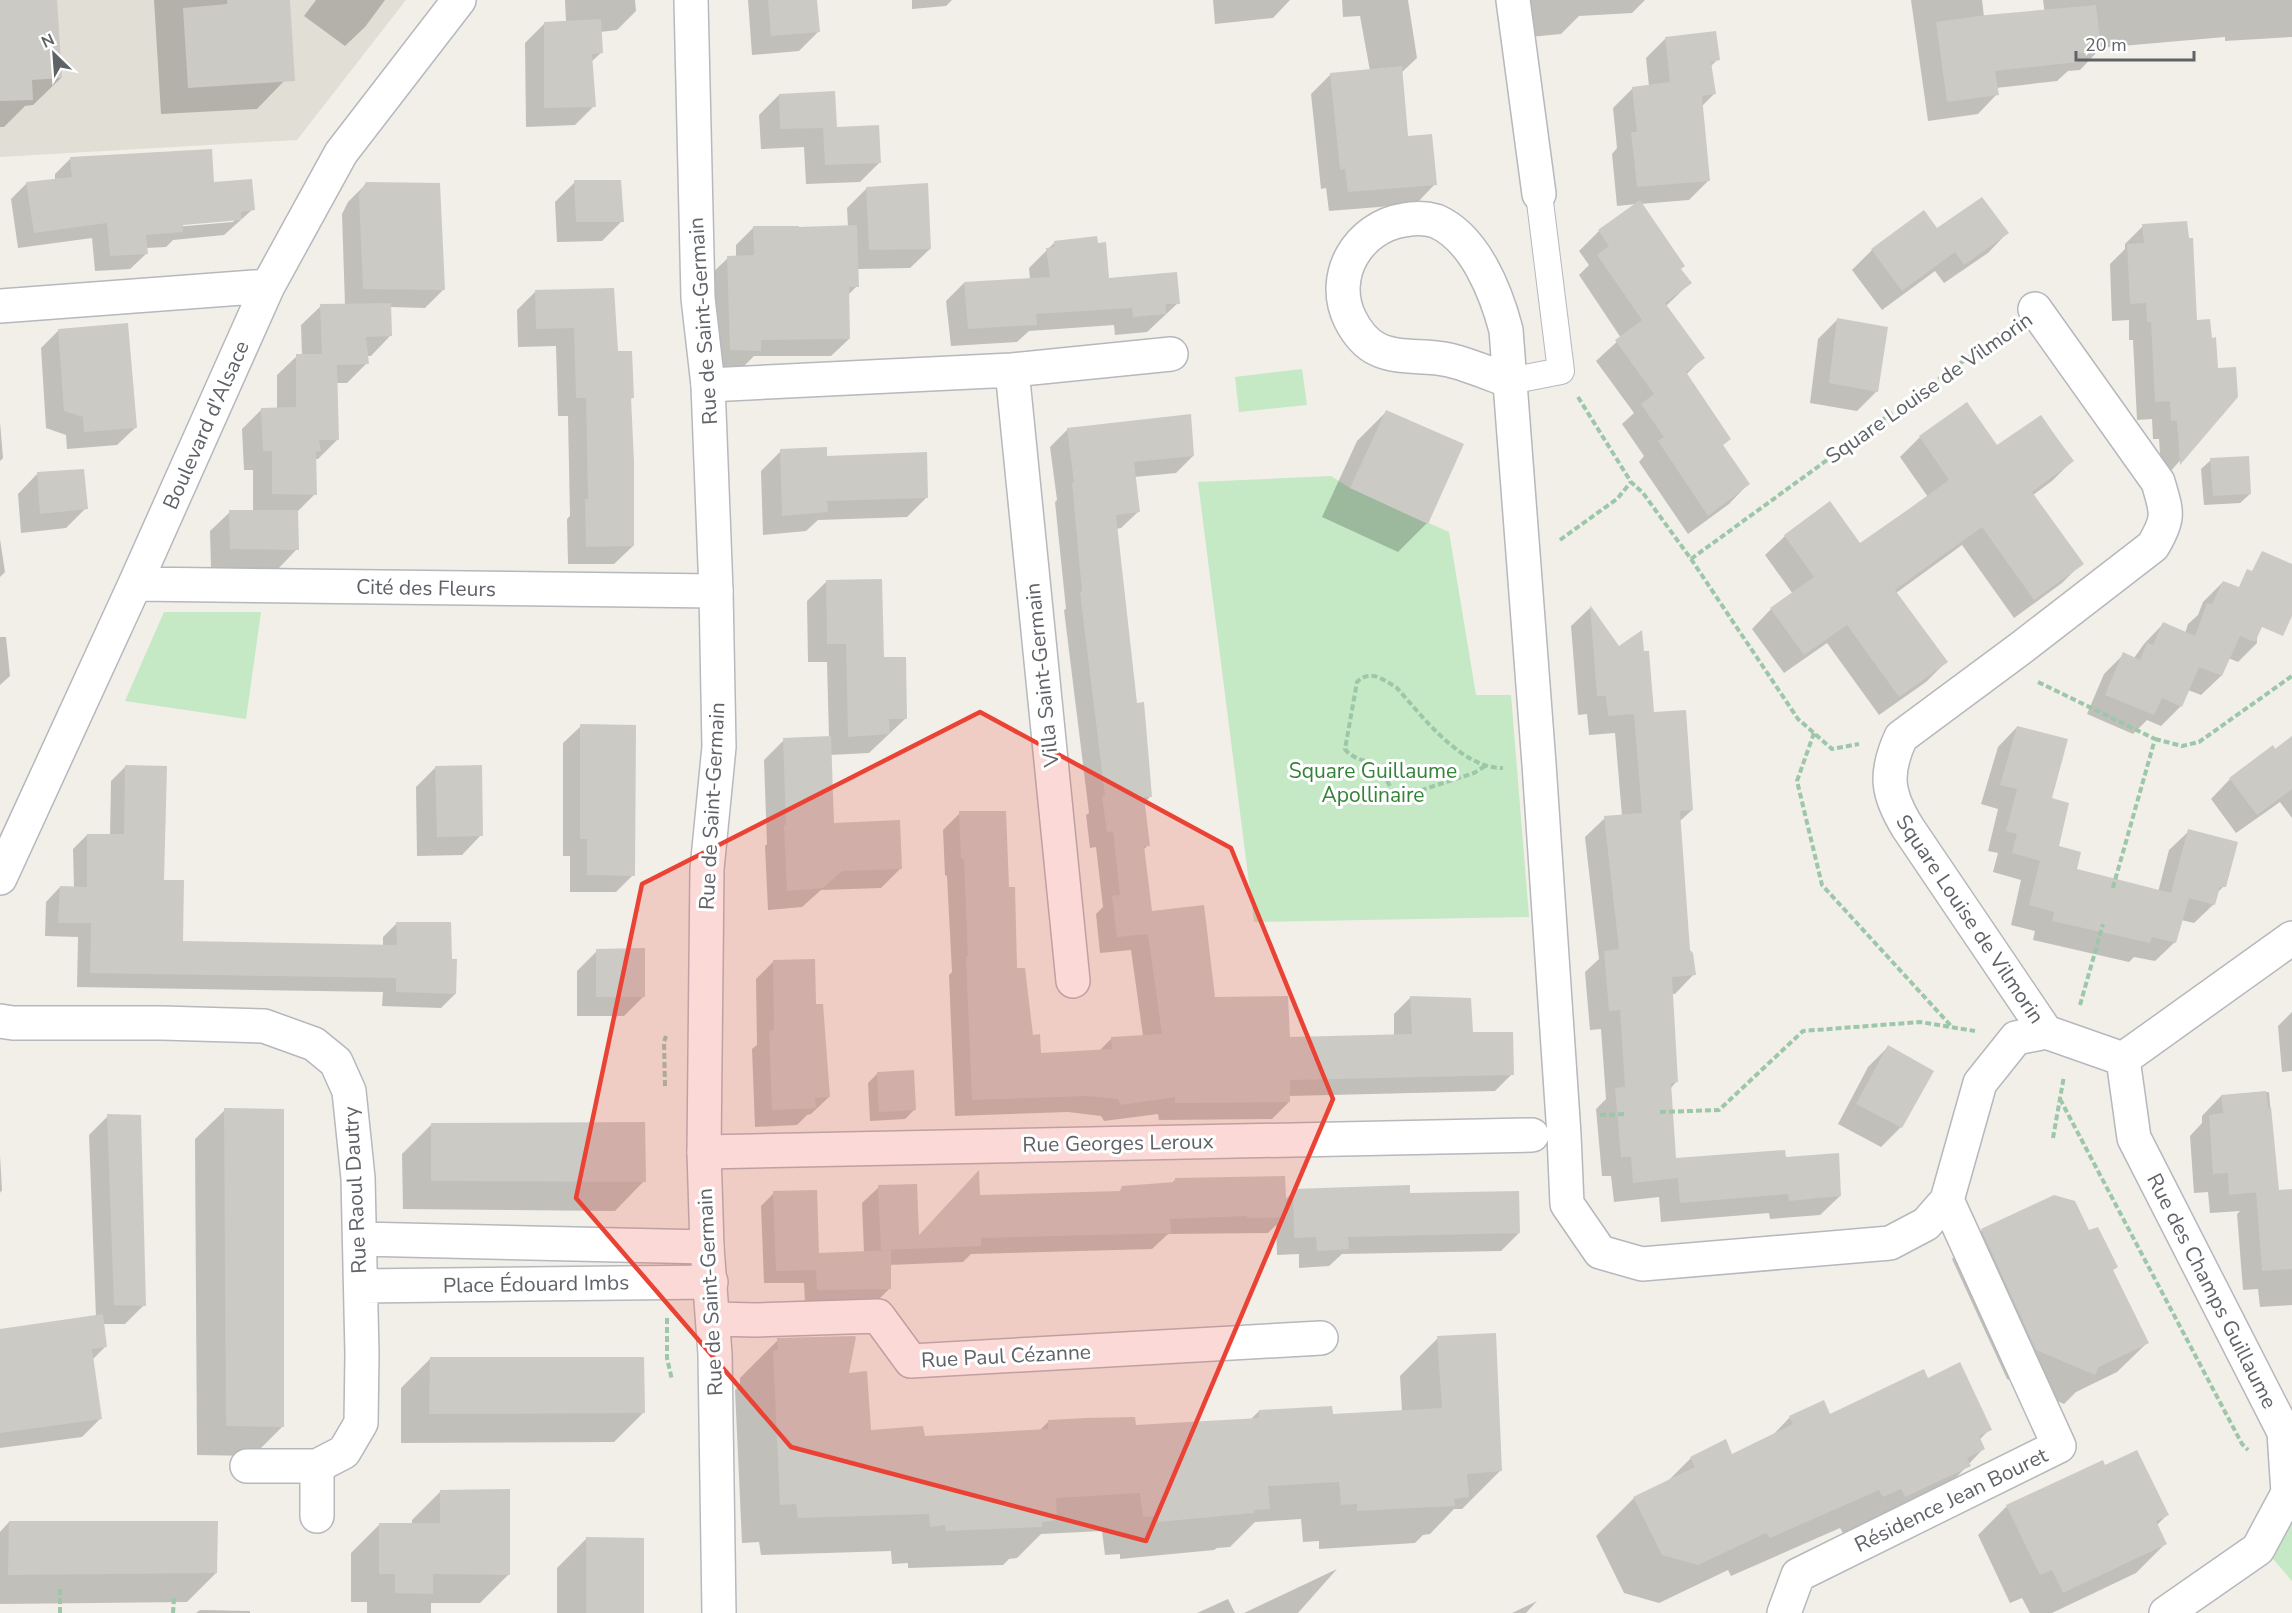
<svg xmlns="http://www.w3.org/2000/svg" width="2292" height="1613" viewBox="0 0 2292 1613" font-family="'Nunito Sans',sans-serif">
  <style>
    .education { fill: #e1ded6 }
    .green { fill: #c5e8c5 }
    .shadow { fill: #0003; fill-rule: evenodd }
    .building { fill: #cccac5 }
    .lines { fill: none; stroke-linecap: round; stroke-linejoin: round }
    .pedestrian-casing { stroke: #b5b8bc; stroke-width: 28 }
    .minor-casing { stroke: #b5b8bc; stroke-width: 36 }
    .secondary-casing { stroke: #b6babf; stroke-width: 36 }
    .path { stroke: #9cc7a9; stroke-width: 4; stroke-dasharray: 6 3; stroke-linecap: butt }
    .pedestrian { stroke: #fff; stroke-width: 26 }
    .minor { stroke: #fff; stroke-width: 33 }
    .secondary { stroke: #fff; stroke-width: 33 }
    .marked { fill: #ea4335; fill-opacity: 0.2; stroke: #ea4335; stroke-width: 4.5; stroke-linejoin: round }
    .labels { text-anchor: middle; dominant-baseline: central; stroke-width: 6; stroke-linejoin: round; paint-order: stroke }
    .street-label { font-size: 21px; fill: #5f6368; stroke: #fff }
    .park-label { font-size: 21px; fill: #348238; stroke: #fff }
  </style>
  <rect width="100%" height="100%" fill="#f1efe8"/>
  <path class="education" d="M 0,0 L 406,0 L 297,140 L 0,157 Z"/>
  <path class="green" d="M 1302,369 L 1307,405 L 1239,412 L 1235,377 Z
    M 1331,476 L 1350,488 L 1449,532 L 1476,695 L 1511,695 L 1529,917 L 1254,922 L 1198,482 Z
    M 164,612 L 261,612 L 246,719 L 125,701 Z
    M 2292,1522 L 2292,1581 L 2273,1559 Z"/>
  <path class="shadow" d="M 0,0 L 55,0 L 61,78 L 33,105 L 25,106 L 4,127 L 0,127 Z
    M 154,0 L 280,0 L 284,81 L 257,109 L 161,114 Z
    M 316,0 L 385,0 L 365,27 L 345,46 L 304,16 Z
    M 565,0 L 635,0 L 636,11 L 617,30 L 600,32 L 602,52 L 591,62 L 594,106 L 575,125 L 526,127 L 525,43 L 544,24 L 566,22 Z
    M 748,0 L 816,0 L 819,31 L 799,51 L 752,55 Z
    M 912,0 L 952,0 L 946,6 L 912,9 Z
    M 1213,0 L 1290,0 L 1273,18 L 1215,24 Z
    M 1342,0 L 1408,0 L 1417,58 L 1401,73 L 1407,138 L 1435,184 L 1416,204 L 1329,211 L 1326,188 L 1321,189 L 1311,94 L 1331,74 L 1370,71 L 1360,16 L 1343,17 Z
    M 1527,0 L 1645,0 L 1632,13 L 1579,16 L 1561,34 L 1530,37 Z
    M 1911,0 L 1982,0 L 1984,17 L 2045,15 L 2043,0 L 2292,0 L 2292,37 L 2225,41 L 2225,37 L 2099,48 L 2099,50 L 2080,70 L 2068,71 L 2057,81 L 1996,88 L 1997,94 L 1978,114 L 1928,121 Z
    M 1666,38 L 1718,59 L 1710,67 L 1714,94 L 1702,106 L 1709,180 L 1689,200 L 1640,204 L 1679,270 L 1690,283 L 1666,306 L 1703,357 L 1686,375 L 1729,439 L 1722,446 L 1748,484 L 1729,504 L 1688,534 L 1639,462 L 1644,456 L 1622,424 L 1634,413 L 1596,361 L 1621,338 L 1579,275 L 1589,265 L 1579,251 L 1599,231 L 1636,204 L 1617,206 L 1612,154 L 1617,148 L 1613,108 L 1633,88 L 1649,86 L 1646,58 Z
    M 779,95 L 880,162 L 860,182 L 806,184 L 804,147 L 761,149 L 759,115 Z
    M 70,159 L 213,184 L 253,209 L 224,235 L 173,240 L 166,247 L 146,248 L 146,254 L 130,269 L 95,271 L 92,238 L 18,248 L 11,199 L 27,183 L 55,180 L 55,174 ZM 236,219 L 233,222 L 175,227 L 175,224 Z
    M 575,182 L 622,221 L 602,241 L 557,242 L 555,202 Z
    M 367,183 L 443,290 L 425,308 L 390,307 L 390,336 L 371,356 L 366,356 L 367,363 L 347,383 L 336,383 L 338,439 L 318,459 L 314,459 L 315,494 L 296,513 L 297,549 L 278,569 L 211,568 L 210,531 L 230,512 L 253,512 L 253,470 L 244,470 L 242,429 L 262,409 L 277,409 L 277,375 L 297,356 L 302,356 L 301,325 L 321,306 L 345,305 L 342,214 L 348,202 Z
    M 867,188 L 930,249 L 910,268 L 857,269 L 857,286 L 847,296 L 849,339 L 831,356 L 754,356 L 742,368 L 713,367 L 710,275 L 728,258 L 736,257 L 736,245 L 753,228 L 848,227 L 847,208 Z
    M 1924,212 L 1937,230 L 2007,233 L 1988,253 L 1944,283 L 1935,271 L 1882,310 L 1852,270 L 1872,250 Z
    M 2143,226 L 2196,321 L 2216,369 L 2236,397 L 2162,481 L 2159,439 L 2153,439 L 2152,419 L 2137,420 L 2133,340 L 2129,340 L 2129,320 L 2112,321 L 2110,264 L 2125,249 L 2125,244 Z
    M 1054,243 L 1107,279 L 1178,303 L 1147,332 L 1115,335 L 1114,325 L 1029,331 L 1017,342 L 951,346 L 946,301 L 964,283 L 1030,280 L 1029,268 Z
    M 535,292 L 617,353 L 632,398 L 629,401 L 633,546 L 614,564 L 568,564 L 567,519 L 570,516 L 568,416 L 558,416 L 556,346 L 518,347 L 517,310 Z
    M 1838,319 L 1877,391 L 1857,411 L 1810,403 L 1818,339 Z
    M 59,330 L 135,428 L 117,445 L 67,449 L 66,435 L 46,428 L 41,348 Z
    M 1967,404 L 1997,447 L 2072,461 L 2052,481 L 2033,495 L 2082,563 L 2062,583 L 2014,618 L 1962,545 L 1896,593 L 1946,662 L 1926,682 L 1879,715 L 1827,643 L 1784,673 L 1752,629 L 1771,609 L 1793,594 L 1765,555 L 1785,536 L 1860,545 L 1928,497 L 1900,457 L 1919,438 Z
    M 1386,412 L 1427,523 L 1398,552 L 1322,517 L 1357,441 Z
    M 0,422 L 3,458 L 0,461 Z
    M 1068,429 L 1193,456 L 1176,473 L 1134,477 L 1139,511 L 1121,528 L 1116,529 L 1135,704 L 1151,796 L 1144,803 L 1148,845 L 1143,850 L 1150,912 L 1214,998 L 1288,1039 L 1394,1036 L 1394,1014 L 1411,997 L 1472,1034 L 1512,1074 L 1495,1091 L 1289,1096 L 1289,1102 L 1272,1119 L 1159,1120 L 1158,1114 L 1104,1121 L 1101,1116 L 1068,1112 L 955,1116 L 949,975 L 952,972 L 947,876 L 945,875 L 943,830 L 960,813 L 1008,888 L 1016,969 L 1031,1036 L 1040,1054 L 1098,1052 L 1112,1038 L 1143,1036 L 1131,950 L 1100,953 L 1096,914 L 1103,907 L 1096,847 L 1090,848 L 1086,815 L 1089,813 L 1064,610 L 1066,609 L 1055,502 L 1057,500 L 1050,447 Z
    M 781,451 L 825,457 L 927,497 L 907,517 L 818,520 L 806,531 L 763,535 L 761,471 Z
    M 2211,460 L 2250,494 L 2240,503 L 2204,505 L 2201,469 Z
    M 37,474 L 86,508 L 66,528 L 21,533 L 18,494 Z
    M 0,539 L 5,572 L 0,577 Z
    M 826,582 L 906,718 L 869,753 L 830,755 L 833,824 L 901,868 L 881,888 L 821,890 L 802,907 L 768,910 L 765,846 L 767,844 L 764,760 L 784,740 L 829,738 L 827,662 L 808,662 L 807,601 Z
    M 2223,582 L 2255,595 L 2257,643 L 2238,662 L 2228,658 L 2221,676 L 2201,695 L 2188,690 L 2181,706 L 2161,726 L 2147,720 L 2133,734 L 2087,714 L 2104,674 L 2124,654 L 2134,658 L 2144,644 L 2163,624 L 2185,633 L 2188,624 L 2198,615 L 2203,602 Z
    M 1590,608 L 1619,648 L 1653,714 L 1692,810 L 1679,822 L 1688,951 L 1694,974 L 1675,994 L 1671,994 L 1677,1081 L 1670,1089 L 1675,1159 L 1784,1158 L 1840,1196 L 1820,1215 L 1770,1219 L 1769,1213 L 1661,1222 L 1659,1197 L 1614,1202 L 1611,1176 L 1602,1176 L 1596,1109 L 1606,1099 L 1601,1029 L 1590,1030 L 1585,972 L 1599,959 L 1585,837 L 1605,818 L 1622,816 L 1615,733 L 1589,735 L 1587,714 L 1578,715 L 1571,626 Z
    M 0,637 L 6,637 L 10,676 L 0,685 Z
    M 581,726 L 633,875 L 616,892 L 570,892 L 570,856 L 563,856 L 563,743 Z
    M 2017,727 L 2051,799 L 2057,847 L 2075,870 L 2158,892 L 2169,850 L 2189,831 L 2224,886 L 2216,894 L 2214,904 L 2194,923 L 2181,920 L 2175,942 L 2155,961 L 2134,957 L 2129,962 L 2033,940 L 2035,931 L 2011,925 L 2021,880 L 1993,872 L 1998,853 L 1988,851 L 1998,809 L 1981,804 L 1998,747 Z
    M 2292,738 L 2292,818 L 2280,802 L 2236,833 L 2211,799 L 2230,779 Z
    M 125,767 L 182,943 L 383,946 L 383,937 L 397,923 L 451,960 L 455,994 L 441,1008 L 382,1006 L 383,992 L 77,987 L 78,937 L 45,936 L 46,902 L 60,887 L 74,888 L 73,849 L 87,835 L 110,835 L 111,781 Z
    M 436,767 L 481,835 L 462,855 L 417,856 L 416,787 Z
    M 597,951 L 644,996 L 624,1016 L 577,1016 L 577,971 Z
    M 774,961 L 814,1006 L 829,1097 L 811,1114 L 807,1115 L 797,1125 L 755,1127 L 752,1049 L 757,1045 L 756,979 Z
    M 2292,1012 L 2292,1071 L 2282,1072 L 2278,1026 Z
    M 1888,1047 L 1901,1127 L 1881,1147 L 1838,1124 L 1868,1067 Z
    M 877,1074 L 914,1110 L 905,1119 L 870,1121 L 868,1083 Z
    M 2269,1092 L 2277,1189 L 2274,1192 L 2292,1191 L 2292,1305 L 2260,1307 L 2258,1289 L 2243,1290 L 2237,1214 L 2240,1211 L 2210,1213 L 2208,1192 L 2194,1193 L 2190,1136 L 2202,1123 L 2202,1116 L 2221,1096 Z
    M 225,1110 L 282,1427 L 253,1456 L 197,1455 L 195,1139 Z
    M 108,1116 L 144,1305 L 125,1324 L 103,1324 L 106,1346 L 92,1360 L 101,1418 L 82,1437 L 0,1448 L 0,1330 L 96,1317 L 89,1135 Z
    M 432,1124 L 644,1181 L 615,1211 L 403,1209 L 402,1154 Z
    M 0,1155 L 2,1190 L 0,1193 Z
    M 1176,1179 L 1285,1200 L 1294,1191 L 1409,1194 L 1519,1233 L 1501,1251 L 1342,1254 L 1329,1266 L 1299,1268 L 1299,1254 L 1277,1255 L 1276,1225 L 1268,1233 L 1168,1234 L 1152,1249 L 971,1254 L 963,1262 L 889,1265 L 890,1288 L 877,1301 L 805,1303 L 804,1283 L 764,1283 L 761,1206 L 774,1193 L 817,1254 L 864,1253 L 862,1203 L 879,1187 L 917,1238 L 978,1197 L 1118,1193 L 1123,1188 L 1172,1183 Z
    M 1982,1230 L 2089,1232 L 2112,1271 L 2147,1343 L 2117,1372 L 2076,1392 L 2064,1404 L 2007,1379 L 1952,1259 Z
    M 1438,1338 L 1500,1471 L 1462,1509 L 1454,1509 L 1430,1534 L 1423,1535 L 1415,1543 L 1319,1549 L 1319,1541 L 1303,1542 L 1301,1519 L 1255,1522 L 1230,1547 L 1217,1548 L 1214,1550 L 1120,1559 L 1120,1554 L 1105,1555 L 1102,1531 L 1041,1534 L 1017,1558 L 1009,1559 L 1003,1565 L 908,1568 L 908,1563 L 892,1564 L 891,1551 L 761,1555 L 759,1542 L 742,1543 L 735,1390 L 740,1385 L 740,1378 L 778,1340 L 847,1374 L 870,1431 L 923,1438 L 1039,1431 L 1048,1422 L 1134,1427 L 1250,1420 L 1259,1411 L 1332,1416 L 1402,1411 L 1400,1376 Z
    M 430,1359 L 643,1413 L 614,1442 L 401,1443 L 401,1388 Z
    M 1928,1380 L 1990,1429 L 1979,1440 L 1983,1449 L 1931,1504 L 1844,1535 L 1840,1528 L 1731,1576 L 1728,1570 L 1659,1603 L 1624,1593 L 1596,1536 L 1634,1498 L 1667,1482 L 1691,1458 L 1731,1456 L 1772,1436 L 1790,1417 L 1829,1416 Z
    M 2105,1467 L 2167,1515 L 2156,1526 L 2165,1544 L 2136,1573 L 2052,1613 L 2030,1613 L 2022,1598 L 2010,1603 L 1978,1535 L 2007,1506 Z
    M 441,1491 L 509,1574 L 480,1603 L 431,1603 L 431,1613 L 367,1613 L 367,1602 L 351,1602 L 351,1553 L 380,1524 L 412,1524 L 412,1520 Z
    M 9,1522 L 216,1573 L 187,1602 L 0,1604 L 0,1532 Z
    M 586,1539 L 642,1613 L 557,1613 L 557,1568 Z
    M 1337,1569 L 1298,1613 L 1244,1613 Z
    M 1228,1599 L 1235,1613 L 1197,1613 Z
    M 1537,1601 L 1526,1613 L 1512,1613 Z
    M 200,1610 L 250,1611 L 250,1613 L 196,1613 Z"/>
  <path class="building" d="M 0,0 L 57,0 L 62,78 L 32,80 L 33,100 L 0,101 Z
    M 227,0 L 290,0 L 295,81 L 188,88 L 183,8 L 227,4 Z
    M 768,0 L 817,0 L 820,32 L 771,36 Z
    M 2096,5 L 2101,51 L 2078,53 L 2078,62 L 1995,71 L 1999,95 L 1947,102 L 1936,22 L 1986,15 Z
    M 601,19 L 603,53 L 592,54 L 596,107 L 544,108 L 544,22 Z
    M 1716,31 L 1720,60 L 1711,62 L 1716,94 L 1702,96 L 1710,181 L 1637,187 L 1631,132 L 1637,132 L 1632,87 L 1670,82 L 1665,37 Z
    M 1402,66 L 1408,136 L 1432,134 L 1437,185 L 1348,192 L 1345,169 L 1340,170 L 1330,73 Z
    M 835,91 L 837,127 L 879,125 L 881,163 L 825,165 L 823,128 L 780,129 L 779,94 Z
    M 212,149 L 214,182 L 252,179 L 255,210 L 241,212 L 241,220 L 183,225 L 183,232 L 146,235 L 148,254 L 110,256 L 107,223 L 34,233 L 26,182 L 72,177 L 70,157 Z
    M 574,180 L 621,180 L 624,222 L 576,222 Z
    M 366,182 L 440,183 L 445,290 L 363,289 L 359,194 Z
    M 928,183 L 931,249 L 869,250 L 866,187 Z
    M 1982,197 L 2009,233 L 1964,265 L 1955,252 L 1902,291 L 1871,249 L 1924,210 L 1937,228 Z
    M 1640,200 L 1685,266 L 1681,269 L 1692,283 L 1665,303 L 1705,358 L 1686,372 L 1731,439 L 1723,445 L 1750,484 L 1708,516 L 1658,441 L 1664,437 L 1641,404 L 1654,394 L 1615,340 L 1642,320 L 1597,255 L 1609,246 L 1598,230 Z
    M 2187,221 L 2189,238 L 2193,238 L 2197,320 L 2210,319 L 2212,338 L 2216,337 L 2218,368 L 2236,367 L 2238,397 L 2180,465 L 2177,421 L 2171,421 L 2170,401 L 2155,402 L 2151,322 L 2147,322 L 2146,303 L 2130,304 L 2127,244 L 2144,243 L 2142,224 Z
    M 857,225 L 859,287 L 849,287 L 850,339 L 761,340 L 761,351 L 730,350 L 727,256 L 754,255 L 753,226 L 799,226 L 799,227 Z
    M 1097,236 L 1098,243 L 1106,242 L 1109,278 L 1177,272 L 1180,304 L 1166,304 L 1166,314 L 1133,317 L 1132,308 L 1036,314 L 1037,325 L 968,329 L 964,282 L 1050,277 L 1046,248 L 1054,247 L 1054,241 Z
    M 614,288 L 618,351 L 632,351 L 634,398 L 631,398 L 634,462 L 634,546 L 586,547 L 585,499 L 588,499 L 586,398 L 576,398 L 574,328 L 536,329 L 535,290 Z
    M 391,303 L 392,336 L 366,337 L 369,364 L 337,365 L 339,440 L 319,440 L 321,452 L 316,451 L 317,495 L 272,494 L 272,451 L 263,451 L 261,408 L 296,407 L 296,354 L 322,354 L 320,304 Z
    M 1837,318 L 1888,327 L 1878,392 L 1829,383 Z
    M 128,323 L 137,428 L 84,432 L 83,417 L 64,411 L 58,329 Z
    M 1967,402 L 1997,445 L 2041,415 L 2057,438 L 2074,461 L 2032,492 L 2084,564 L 2034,600 L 1982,527 L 1939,558 L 1895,590 L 1948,662 L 1899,697 L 1847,625 L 1804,655 L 1770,608 L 1814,577 L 1784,535 L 1830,501 L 1860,543 L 1906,511 L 1949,480 L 1919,436 Z
    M 1386,410 L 1464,444 L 1428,524 L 1350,488 Z
    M 1191,414 L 1194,456 L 1134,462 L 1140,512 L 1116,515 L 1137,703 L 1144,702 L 1152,797 L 1144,797 L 1150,846 L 1144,846 L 1152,911 L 1204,905 L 1215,997 L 1288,996 L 1290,1037 L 1412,1034 L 1410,996 L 1471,998 L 1473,1032 L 1513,1032 L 1514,1075 L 1290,1080 L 1290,1102 L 1175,1103 L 1175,1097 L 1121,1105 L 1118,1099 L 1086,1096 L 972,1100 L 966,956 L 968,956 L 964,859 L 961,859 L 959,811 L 1006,811 L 1009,887 L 1015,887 L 1017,968 L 1025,968 L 1033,1035 L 1040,1034 L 1041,1053 L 1112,1049 L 1111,1037 L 1162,1034 L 1148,934 L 1117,937 L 1112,896 L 1120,895 L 1113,831 L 1107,832 L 1102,797 L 1105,796 L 1080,592 L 1082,592 L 1072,483 L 1074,483 L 1067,428 Z
    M 827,447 L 827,456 L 927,452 L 928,498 L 827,501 L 828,512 L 782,516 L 780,449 Z
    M 2249,456 L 2251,494 L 2213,496 L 2210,458 Z
    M 84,469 L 88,509 L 40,514 L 37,472 Z
    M 229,510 L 298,510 L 299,550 L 230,549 Z
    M 2262,551 L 2292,564 L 2292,616 L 2283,636 L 2262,627 L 2255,642 L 2240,636 L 2222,676 L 2199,667 L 2182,707 L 2162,698 L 2154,715 L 2105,695 L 2123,652 L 2140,660 L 2147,643 L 2153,645 L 2163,622 L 2195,636 L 2207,603 L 2212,604 L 2223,581 L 2239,587 L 2247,569 L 2252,571 Z
    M 882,579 L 884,657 L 906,657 L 907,719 L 889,719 L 890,734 L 848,737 L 846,644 L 827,644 L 826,580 Z
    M 1590,605 L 1619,646 L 1642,630 L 1644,651 L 1649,651 L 1654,712 L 1686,710 L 1693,810 L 1680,811 L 1690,950 L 1693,953 L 1696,975 L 1672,977 L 1678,1082 L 1671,1083 L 1676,1158 L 1785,1150 L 1786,1157 L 1839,1153 L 1841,1196 L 1789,1201 L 1788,1194 L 1680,1203 L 1678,1178 L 1633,1183 L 1631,1157 L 1621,1157 L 1615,1088 L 1625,1087 L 1620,1010 L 1609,1011 L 1604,951 L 1619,949 L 1604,816 L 1642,813 L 1634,714 L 1608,716 L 1606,696 L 1597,696 Z
    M 580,724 L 636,725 L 635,876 L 587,875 L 587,839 L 580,839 Z
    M 2017,726 L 2068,739 L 2052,798 L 2069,803 L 2059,846 L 2081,852 L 2077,869 L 2171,893 L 2188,829 L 2238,842 L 2226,887 L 2220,887 L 2215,905 L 2189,898 L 2176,943 L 2152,937 L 2150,943 L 2052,921 L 2054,912 L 2029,905 L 2040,861 L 2012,853 L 2017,834 L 2006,831 L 2017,789 L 2000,785 Z
    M 831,736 L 834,823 L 900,820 L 902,869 L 842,871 L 823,888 L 787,891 L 784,825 L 786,825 L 783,738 Z
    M 2292,736 L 2292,789 L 2257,815 L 2229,778 L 2273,745 L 2275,749 Z
    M 125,765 L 167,766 L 164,880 L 184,880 L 183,941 L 397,945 L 396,922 L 451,922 L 452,959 L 457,959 L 456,994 L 396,992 L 396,978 L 90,973 L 91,923 L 58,923 L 60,886 L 87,887 L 87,834 L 124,834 Z
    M 482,765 L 483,836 L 437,837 L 435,766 Z
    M 645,948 L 645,997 L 596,997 L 596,949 Z
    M 815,959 L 816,1004 L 823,1004 L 830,1097 L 815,1098 L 816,1108 L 772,1110 L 769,1031 L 774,1030 L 773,960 Z
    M 1888,1045 L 1934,1071 L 1902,1128 L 1856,1104 Z
    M 914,1070 L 916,1110 L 879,1112 L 877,1072 Z
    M 2266,1091 L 2268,1108 L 2271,1107 L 2279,1190 L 2229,1195 L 2228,1173 L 2213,1174 L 2209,1115 L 2223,1113 L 2221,1095 Z
    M 224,1108 L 284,1109 L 284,1427 L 226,1426 Z
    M 107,1114 L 141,1115 L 146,1306 L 114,1305 Z
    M 645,1122 L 646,1182 L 431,1181 L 431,1123 Z
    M 979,1170 L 980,1195 L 1120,1191 L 1122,1186 L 1175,1182 L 1175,1178 L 1285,1176 L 1287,1217 L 1247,1218 L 1247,1216 L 1170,1219 L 1171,1233 L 981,1238 L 981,1246 L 881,1250 L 878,1185 L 917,1184 L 919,1235 Z
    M 1410,1185 L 1410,1193 L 1519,1191 L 1520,1233 L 1348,1237 L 1349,1249 L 1317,1251 L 1316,1237 L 1294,1238 L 1293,1189 Z
    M 2292,1189 L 2292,1269 L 2262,1271 L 2256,1192 Z
    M 817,1190 L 819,1253 L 891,1250 L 891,1289 L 817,1290 L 816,1270 L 776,1271 L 773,1191 Z
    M 2054,1195 L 2075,1201 L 2089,1230 L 2098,1227 L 2118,1267 L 2113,1270 L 2149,1343 L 2099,1367 L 2095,1375 L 2036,1350 L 1981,1229 Z
    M 103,1314 L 107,1347 L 92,1349 L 102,1419 L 0,1433 L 0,1329 Z
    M 1496,1333 L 1502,1471 L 1467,1474 L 1469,1497 L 1454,1499 L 1455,1506 L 1357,1511 L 1357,1504 L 1341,1505 L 1339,1482 L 1268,1486 L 1270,1509 L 1254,1510 L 1254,1513 L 1158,1522 L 1158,1516 L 1143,1517 L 1140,1493 L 1056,1498 L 1057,1520 L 1042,1522 L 1042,1527 L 946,1531 L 945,1525 L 930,1527 L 929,1514 L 798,1518 L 796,1504 L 780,1505 L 773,1351 L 778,1350 L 777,1338 L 854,1336 L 856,1337 L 849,1373 L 867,1371 L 871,1430 L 923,1426 L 925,1436 L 1048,1429 L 1048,1420 L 1086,1418 L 1135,1417 L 1136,1425 L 1259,1418 L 1259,1410 L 1332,1406 L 1333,1414 L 1442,1408 L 1437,1336 Z
    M 430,1357 L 644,1357 L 645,1413 L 429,1414 Z
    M 1960,1362 L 1992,1430 L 1979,1436 L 1985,1449 L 1967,1458 L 1971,1466 L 1905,1497 L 1901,1489 L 1883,1497 L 1879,1490 L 1770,1538 L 1766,1533 L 1698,1565 L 1662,1555 L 1633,1497 L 1695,1467 L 1690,1457 L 1726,1439 L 1732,1454 L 1793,1424 L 1789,1416 L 1824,1400 L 1830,1414 L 1924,1369 L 1928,1378 Z
    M 2137,1450 L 2169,1515 L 2156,1521 L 2167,1544 L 2063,1593 L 2052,1570 L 2040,1575 L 2006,1505 L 2103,1460 L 2105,1465 Z
    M 510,1489 L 510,1575 L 433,1574 L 433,1594 L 395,1593 L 395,1574 L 379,1574 L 379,1523 L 440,1523 L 440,1490 Z
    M 9,1521 L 218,1521 L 217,1573 L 8,1575 Z
    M 586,1537 L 644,1538 L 644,1613 L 586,1613 Z"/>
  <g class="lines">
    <g class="pedestrian-casing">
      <path id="pedestrian" d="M 1510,381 L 1561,371 L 1539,194"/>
    </g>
    <g class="minor-casing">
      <path id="minor" d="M 1513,0 L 1539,194
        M 0,306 L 268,286
        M 2035,309 L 2158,482 C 2167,513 2170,517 2153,546 L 2021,648 L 1901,737 C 1884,774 1887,794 1908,828 L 2046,1032
        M 1012,370 L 1073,981
        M 1510,381 C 1490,374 1470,365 1449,360 C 1426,354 1399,360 1377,349 C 1365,343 1356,331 1350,319 C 1329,276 1358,227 1404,220 C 1414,218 1426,218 1436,221 C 1475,238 1496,292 1506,330 L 1539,764 L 1564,1135 L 1567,1204 L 1600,1252 L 1642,1264 L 1890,1243 L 1926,1224 L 1947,1200 L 1980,1083 L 2016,1038 L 2046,1032
        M 708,385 L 1012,370 L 1171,354
        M 135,584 L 716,591
        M 0,878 L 135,584 L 268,286 L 341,153 L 459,0
        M 0,1021 L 13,1023 L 162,1023 L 264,1026 L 314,1044 L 336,1062 L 349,1091 L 358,1178 L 362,1354 L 361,1423 L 344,1452 L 317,1466 L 247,1466
        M 2046,1032 L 2123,1059
        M 704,1152 L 1532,1135
        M 360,1239 L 707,1247
        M 361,1286 L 711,1282
        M 713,1319 L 756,1320 L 878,1316 L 911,1361 L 1321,1338
        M 317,1466 L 317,1516
        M 1784,1613 L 1798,1575 L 2059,1446 L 1947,1200
        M 2166,1613 L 2258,1549 L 2288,1493 L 2284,1432 L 2134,1138 L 2123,1059 L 2292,938"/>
    </g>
    <g class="secondary-casing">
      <path id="secondary" d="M 691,0 L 698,298 L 708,385 L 716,591 L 719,747 L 707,869 L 704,1152 L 707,1247 L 715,1354 L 719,1613"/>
    </g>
    <path class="path" d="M 1578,397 L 1631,482 L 1643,493 L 1691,559 L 1798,719 L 1832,749 L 1859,744
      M 1560,540 L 1617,499 L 1631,482
      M 1691,559 L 2006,330
      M 2038,682 L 2155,739 L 2112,891
      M 1814,733 L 1797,781 L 1822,885 L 1952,1027
      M 2155,739 L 2182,746 L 2199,742 L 2292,676
      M 1485,766 L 1474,773 L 1397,798 C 1390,788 1385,773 1374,766 C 1364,759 1352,759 1345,749 L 1357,682 C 1370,669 1383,679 1397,688 C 1422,716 1462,769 1503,768
      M 2080,1005 L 2103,924
      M 665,1086 L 664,1042 L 666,1036
      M 2060,1099 L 2242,1444 L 2248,1450
      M 1660,1112 L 1719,1110 L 1803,1031 L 1920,1022 L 1975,1031
      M 1600,1115 L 1627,1114
      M 2053,1138 L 2064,1076
      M 667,1318 L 667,1358 L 672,1380
      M 60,1613 L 60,1587
      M 173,1613 L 174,1598"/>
    <use href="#pedestrian" class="pedestrian"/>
    <use href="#minor" class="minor"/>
    <use href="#secondary" class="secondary"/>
  </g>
  <path class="marked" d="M 980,712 L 1231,848 L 1333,1099 L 1146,1541 L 791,1447 L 576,1198 L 642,884 Z"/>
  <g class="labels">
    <g class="street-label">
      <text transform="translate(703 321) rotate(-94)">Rue de Saint-Germain</text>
      <text transform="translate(1929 388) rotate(-35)">Square Louise de Vilmorin</text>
      <text transform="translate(206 425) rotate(-66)">Boulevard d'Alsace</text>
      <text transform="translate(426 588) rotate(1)">Cité des Fleurs</text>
      <text transform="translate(1042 675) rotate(-96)">Villa Saint-Germain</text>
      <text transform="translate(712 806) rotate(-87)">Rue de Saint-Germain</text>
      <text transform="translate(1970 919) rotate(56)">Square Louise de Vilmorin</text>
      <text transform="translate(1118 1143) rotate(-1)">Rue Georges Leroux</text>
      <text transform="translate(355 1190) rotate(-93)">Rue Raoul Dautry</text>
      <text transform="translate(536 1284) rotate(-1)">Place Édouard Imbs</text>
      <text transform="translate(2212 1291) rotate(63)">Rue des Champs Guillaume</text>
      <text transform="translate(710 1292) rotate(-93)">Rue de Saint-Germain</text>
      <text transform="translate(1006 1356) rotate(-3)">Rue Paul Cézanne</text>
      <text transform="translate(1951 1500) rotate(-26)">Résidence Jean Bouret</text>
    </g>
    <g class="park-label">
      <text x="1373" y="771">Square Guillaume<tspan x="1373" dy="24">Apollinaire</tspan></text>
    </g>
  </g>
  <g transform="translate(54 54) rotate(335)" stroke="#ffffff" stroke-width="4.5" paint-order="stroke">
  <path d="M0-4.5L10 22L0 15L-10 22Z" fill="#5f6368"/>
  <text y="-9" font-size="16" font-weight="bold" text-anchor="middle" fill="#5f6368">N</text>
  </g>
  <path d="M2076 51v9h118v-9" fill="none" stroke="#5f6368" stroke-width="3"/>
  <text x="2085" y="51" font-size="18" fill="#5f6368" stroke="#ffffff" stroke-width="4.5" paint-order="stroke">20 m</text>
</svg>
